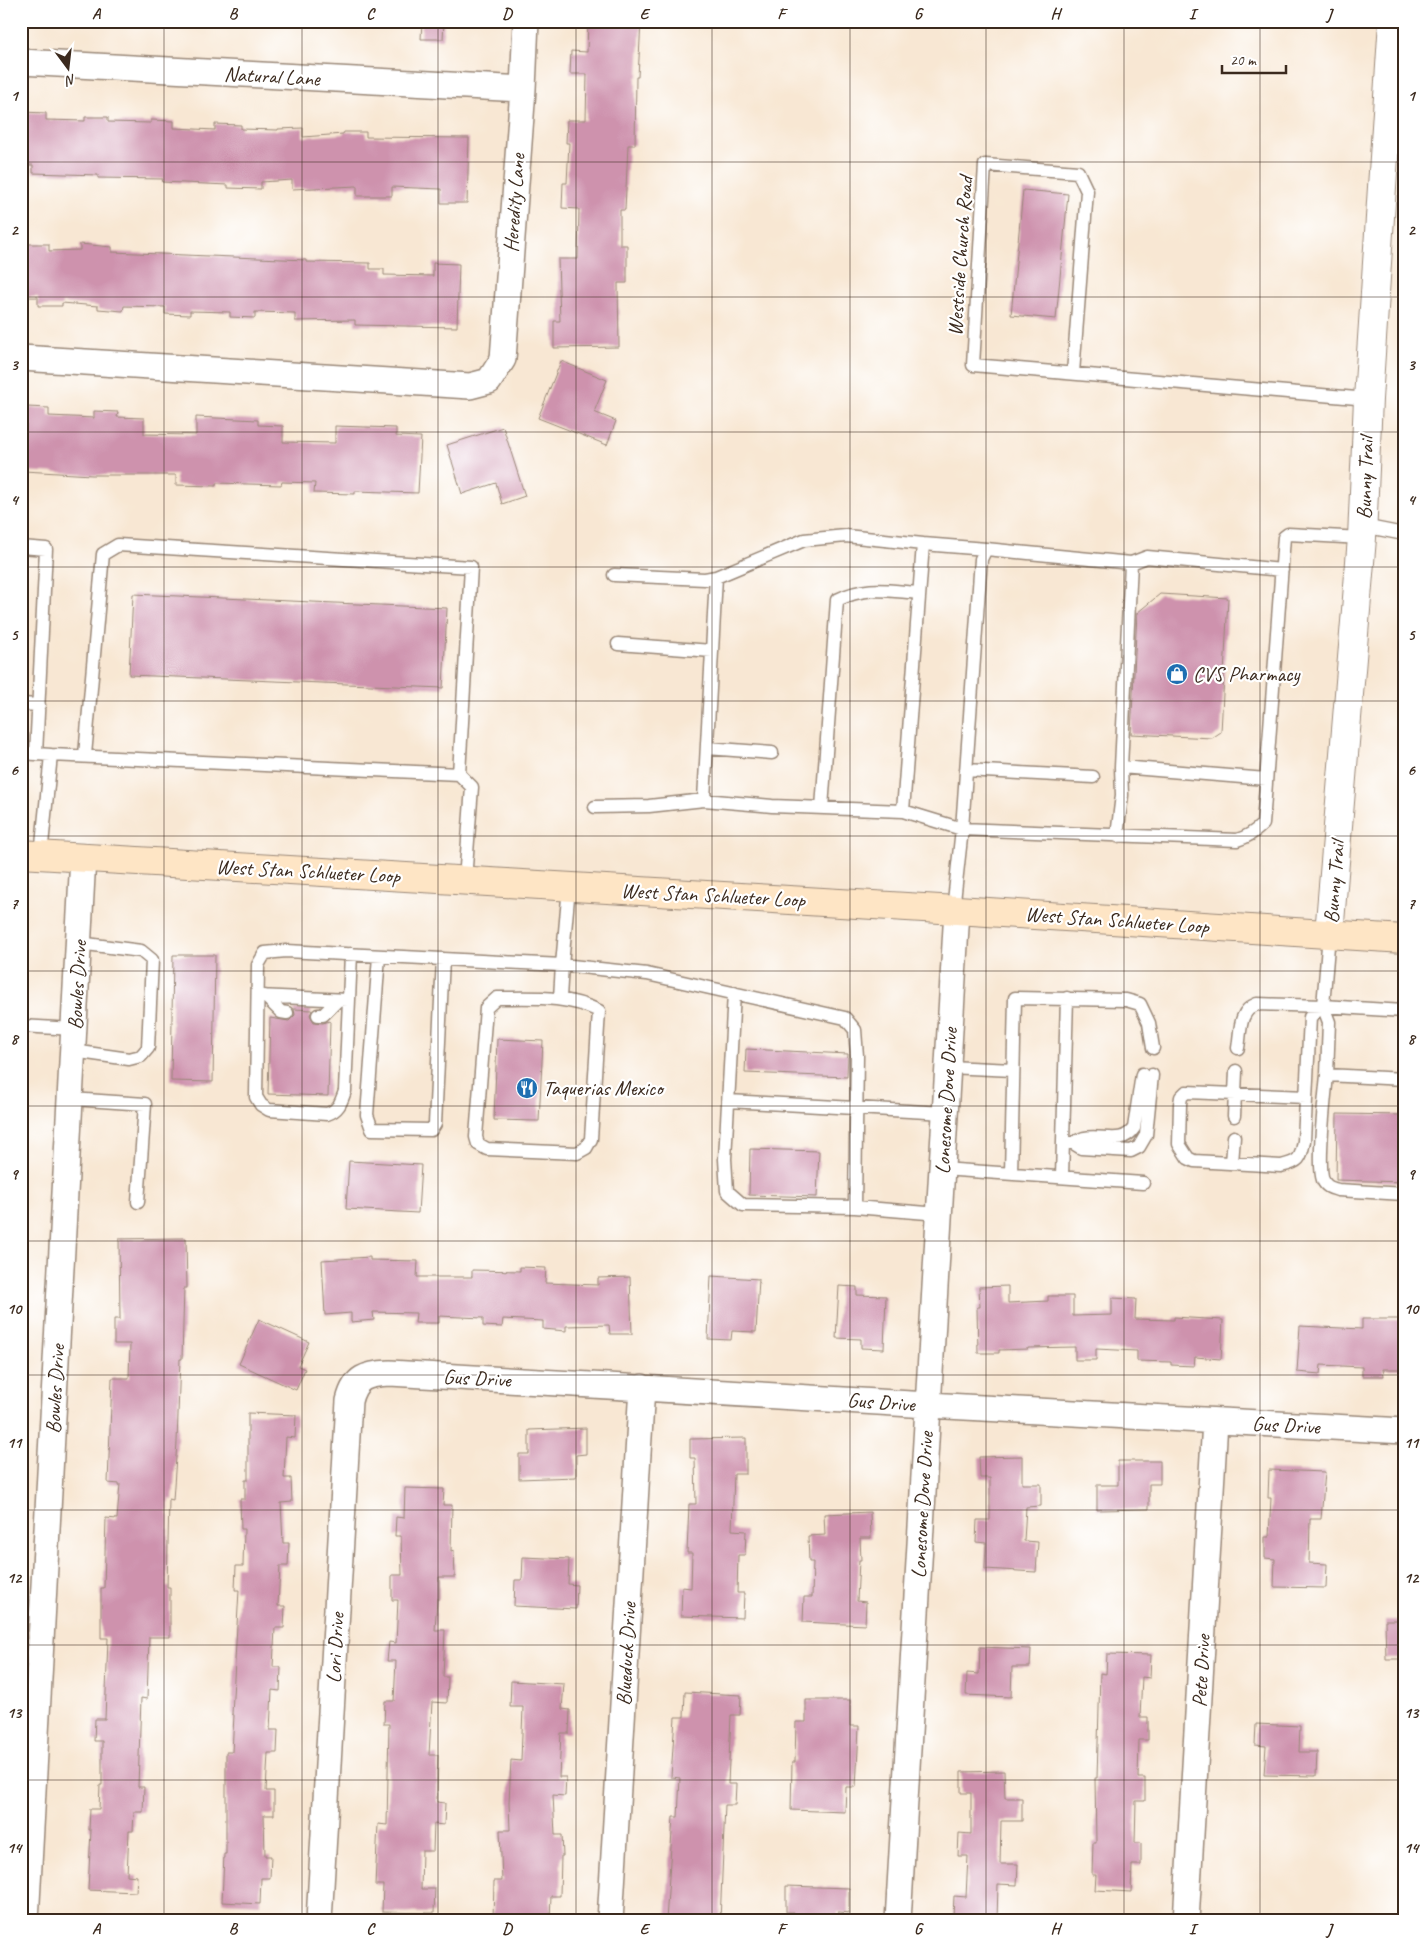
<svg xmlns="http://www.w3.org/2000/svg" width="1425" height="1942" viewBox="0 0 1425 1942" font-family="Caveat,sans-serif">
  <style>
    .building { fill: #ce92ad }
    .lines { fill: none; stroke-linecap: round; stroke-linejoin: round }
    .service-casing { stroke: #9a8878; stroke-width: 15 }
    .minor-casing { stroke: #9a8878; stroke-width: 28 }
    .tertiary-casing { stroke: #9a8878; stroke-width: 30 }
    .secondary-casing { stroke: #9a8878; stroke-width: 30 }
    .service { stroke: #fff; stroke-width: 12 }
    .minor { stroke: #fff; stroke-width: 25 }
    .tertiary { stroke: #fff; stroke-width: 28 }
    .secondary { stroke: #fee5c5; stroke-width: 28 }
    .grid { fill: none; stroke: #3b2a1e; stroke-width: 1; stroke-opacity: 0.55 }
    .labels { text-anchor: middle; dominant-baseline: central; stroke-width: 4.5; stroke-linejoin: round; paint-order: stroke }
    .street-label { font-size: 21px; fill: #3b2a1e; stroke: #fff }
    .poi-label { font-size: 21px; fill: #3b2a1e; stroke: #fff; text-anchor: start }
    .neatline { fill: none; stroke: #3b2a1e; stroke-width: 2 }
    .grid-label { font-size: 16px; text-anchor: middle; font-weight: bold; fill: #3b2a1e }
  </style>
  <rect width="100%" height="100%" fill="#fff"/>
  <filter id="ink" filterUnits="userSpaceOnUse"><feTurbulence type="fractalNoise" baseFrequency=".02" numOctaves="2"/><feDisplacementMap in="SourceGraphic" scale="10" xChannelSelector="R" yChannelSelector="G"/><feConvolveMatrix kernelMatrix="1 2 1 2 8 2 1 2 1" color-interpolation-filters="sRGB"/></filter>
  <filter id="wash" filterUnits="userSpaceOnUse"><feTurbulence type="fractalNoise" baseFrequency=".0096" numOctaves="4" result="noise"/><feDisplacementMap in="SourceGraphic" scale="20" xChannelSelector="R" yChannelSelector="G"/><feGaussianBlur stdDeviation="1.12" result="paint"/><feColorMatrix in="noise" values="0 0 0 0 0 0 0 0 0 0 0 0 0 0 0 0 0 1.4 0 .05"/><feComposite in="paint" operator="in"/></filter>
  <g filter="url(#wash)">
    <rect width="100%" height="100%" fill="#f8e7d3"/>
    <g id="blocks">
      <path class="building" d="M 422,21 L 444,21 L 443,39 L 421,39 Z
        M 588,21 L 641,21 L 638,77 L 636,77 L 635,145 L 628,145 L 625,210 L 620,210 L 620,245 L 627,245 L 627,283 L 618,283 L 619,347 L 554,348 L 554,321 L 560,321 L 558,259 L 578,259 L 579,209 L 562,208 L 563,183 L 567,183 L 569,143 L 566,143 L 567,120 L 586,120 L 587,74 L 570,74 L 571,51 L 587,52 Z
        M 22,112 L 46,113 L 46,120 L 85,121 L 85,117 L 108,117 L 108,122 L 151,123 L 151,120 L 174,121 L 174,128 L 215,130 L 215,124 L 241,125 L 241,129 L 278,130 L 278,129 L 303,128 L 303,137 L 343,134 L 344,132 L 366,132 L 366,137 L 469,138 L 467,203 L 441,203 L 441,189 L 392,187 L 392,196 L 357,196 L 357,186 L 292,189 L 292,180 L 261,182 L 261,189 L 228,188 L 228,185 L 162,182 L 163,179 L 98,178 L 98,175 L 33,173 L 33,165 L 21,165 Z
        M 1023,190 L 1068,194 L 1056,319 L 1011,315 Z
        M 21,244 L 49,244 L 49,251 L 80,250 L 80,244 L 112,247 L 112,252 L 306,260 L 306,262 L 370,263 L 370,269 L 384,269 L 384,275 L 433,276 L 433,263 L 459,264 L 457,327 L 355,325 L 355,320 L 295,321 L 295,313 L 255,312 L 255,318 L 230,317 L 230,312 L 190,311 L 190,315 L 165,314 L 165,307 L 124,306 L 123,311 L 98,309 L 98,306 L 62,303 L 62,306 L 38,306 L 38,297 L 21,297 Z
        M 561,361 L 607,380 L 594,412 L 616,421 L 607,445 L 538,418 Z
        M 27,407 L 49,408 L 49,416 L 94,418 L 94,411 L 118,412 L 117,417 L 144,418 L 144,434 L 196,435 L 196,417 L 258,420 L 258,425 L 283,426 L 283,442 L 335,443 L 335,426 L 396,428 L 396,436 L 421,437 L 418,493 L 355,491 L 355,494 L 314,493 L 315,483 L 282,482 L 281,485 L 216,483 L 216,486 L 176,485 L 176,475 L 92,475 L 24,471 Z
        M 503,427 L 525,496 L 502,504 L 496,483 L 462,494 L 447,445 Z
        M 133,594 L 447,608 L 443,688 L 129,675 Z
        M 1160,594 L 1228,598 L 1221,732 L 1212,738 L 1131,734 L 1137,613 Z
        M 173,955 L 215,955 L 213,1082 L 171,1081 Z
        M 294,1009 L 312,1010 L 310,1015 L 314,1022 L 323,1023 L 330,1021 L 328,1096 L 268,1094 L 270,1018 L 289,1021 L 295,1015 Z
        M 497,1039 L 543,1041 L 539,1121 L 494,1120 Z
        M 746,1049 L 848,1054 L 847,1077 L 745,1073 Z
        M 1337,1114 L 1404,1115 L 1404,1182 L 1336,1180 Z
        M 750,1149 L 819,1151 L 817,1197 L 749,1195 Z
        M 349,1161 L 421,1165 L 418,1213 L 346,1209 Z
        M 186,1238 L 187,1288 L 184,1288 L 182,1359 L 180,1359 L 177,1442 L 173,1500 L 169,1499 L 167,1587 L 170,1587 L 170,1637 L 149,1637 L 147,1699 L 141,1698 L 138,1787 L 144,1787 L 143,1812 L 134,1812 L 133,1831 L 129,1831 L 127,1875 L 137,1876 L 136,1892 L 88,1890 L 91,1830 L 89,1830 L 90,1809 L 99,1809 L 100,1785 L 102,1785 L 102,1741 L 94,1741 L 95,1719 L 105,1719 L 108,1638 L 101,1638 L 101,1588 L 104,1588 L 106,1518 L 117,1519 L 120,1484 L 108,1483 L 112,1378 L 129,1378 L 130,1344 L 114,1344 L 114,1319 L 120,1319 L 119,1239 Z
        M 370,1257 L 370,1260 L 418,1261 L 417,1277 L 472,1277 L 472,1270 L 520,1271 L 520,1267 L 546,1268 L 545,1283 L 598,1285 L 598,1278 L 630,1277 L 632,1334 L 610,1334 L 609,1325 L 566,1326 L 566,1331 L 543,1329 L 543,1321 L 503,1319 L 502,1327 L 483,1326 L 483,1318 L 439,1316 L 439,1323 L 415,1323 L 416,1313 L 373,1312 L 374,1320 L 351,1322 L 351,1313 L 325,1315 L 322,1260 Z
        M 711,1276 L 759,1279 L 756,1332 L 732,1331 L 731,1340 L 708,1339 Z
        M 839,1286 L 857,1287 L 857,1295 L 886,1296 L 884,1349 L 861,1348 L 861,1339 L 836,1338 Z
        M 1008,1286 L 1008,1303 L 1048,1301 L 1048,1296 L 1073,1296 L 1073,1316 L 1112,1315 L 1112,1298 L 1136,1299 L 1135,1319 L 1174,1320 L 1174,1317 L 1223,1320 L 1221,1359 L 1195,1357 L 1194,1366 L 1171,1365 L 1171,1362 L 1137,1361 L 1137,1351 L 1096,1349 L 1096,1360 L 1075,1360 L 1075,1347 L 1028,1348 L 1028,1349 L 999,1350 L 999,1353 L 978,1353 L 977,1307 L 980,1307 L 979,1287 Z
        M 259,1319 L 309,1342 L 298,1366 L 305,1369 L 296,1390 L 239,1364 Z
        M 1362,1319 L 1400,1319 L 1400,1333 L 1404,1333 L 1404,1369 L 1383,1369 L 1384,1376 L 1362,1376 L 1362,1367 L 1321,1365 L 1320,1374 L 1297,1372 L 1300,1326 L 1362,1329 Z
        M 248,1413 L 296,1415 L 295,1438 L 286,1437 L 284,1478 L 291,1478 L 292,1502 L 281,1503 L 283,1543 L 289,1543 L 288,1566 L 280,1566 L 278,1606 L 285,1606 L 284,1628 L 275,1628 L 273,1667 L 281,1667 L 280,1691 L 272,1690 L 270,1730 L 278,1730 L 277,1753 L 268,1753 L 266,1791 L 274,1791 L 274,1815 L 264,1815 L 265,1856 L 271,1856 L 270,1878 L 261,1878 L 260,1904 L 222,1902 L 224,1854 L 226,1854 L 226,1752 L 232,1752 L 234,1715 L 232,1714 L 239,1590 L 235,1590 L 236,1566 L 243,1566 L 244,1529 L 241,1529 L 240,1499 L 245,1499 L 245,1480 L 248,1480 Z
        M 586,1428 L 586,1454 L 576,1455 L 576,1477 L 519,1479 L 519,1454 L 529,1454 L 529,1430 Z
        M 746,1438 L 746,1474 L 734,1474 L 732,1530 L 746,1531 L 745,1555 L 738,1555 L 737,1593 L 744,1593 L 743,1618 L 681,1616 L 682,1587 L 691,1588 L 692,1553 L 687,1553 L 689,1504 L 696,1504 L 695,1458 L 690,1458 L 690,1439 Z
        M 1022,1456 L 1022,1484 L 1041,1484 L 1041,1506 L 1026,1507 L 1024,1541 L 1038,1542 L 1036,1572 L 985,1569 L 986,1543 L 976,1542 L 977,1520 L 990,1520 L 990,1478 L 980,1478 L 979,1457 Z
        M 1118,1461 L 1160,1461 L 1160,1484 L 1149,1484 L 1149,1509 L 1097,1510 L 1097,1485 L 1118,1485 Z
        M 1269,1470 L 1325,1472 L 1321,1519 L 1310,1519 L 1309,1563 L 1327,1564 L 1326,1588 L 1274,1587 L 1275,1559 L 1265,1558 L 1265,1537 L 1269,1537 L 1271,1498 L 1268,1498 Z
        M 405,1488 L 444,1489 L 443,1505 L 452,1505 L 451,1551 L 454,1550 L 455,1577 L 439,1577 L 439,1599 L 437,1599 L 435,1630 L 445,1630 L 443,1677 L 448,1677 L 447,1703 L 432,1702 L 429,1755 L 438,1755 L 437,1802 L 445,1803 L 444,1825 L 434,1824 L 433,1851 L 422,1851 L 421,1889 L 435,1889 L 434,1913 L 382,1912 L 383,1885 L 375,1885 L 378,1824 L 387,1825 L 389,1724 L 384,1724 L 385,1701 L 394,1701 L 396,1661 L 387,1661 L 389,1642 L 396,1643 L 398,1600 L 392,1600 L 392,1575 L 402,1575 L 401,1536 L 395,1536 L 396,1517 L 404,1518 Z
        M 870,1512 L 871,1538 L 860,1538 L 861,1560 L 859,1560 L 857,1601 L 866,1602 L 865,1625 L 803,1622 L 804,1597 L 812,1597 L 813,1562 L 809,1562 L 808,1536 L 825,1535 L 824,1514 Z
        M 523,1557 L 569,1559 L 568,1584 L 577,1585 L 576,1609 L 514,1606 L 515,1580 L 522,1580 Z
        M 1385,1620 L 1404,1620 L 1404,1659 L 1386,1659 Z
        M 980,1647 L 1031,1649 L 1030,1667 L 1012,1667 L 1011,1697 L 966,1695 L 967,1673 L 979,1674 Z
        M 1107,1654 L 1151,1655 L 1150,1678 L 1142,1677 L 1140,1717 L 1148,1717 L 1148,1740 L 1139,1740 L 1138,1778 L 1145,1778 L 1145,1801 L 1136,1801 L 1135,1843 L 1141,1843 L 1141,1865 L 1132,1865 L 1131,1892 L 1095,1890 L 1096,1875 L 1092,1875 L 1093,1842 L 1096,1842 L 1095,1778 L 1097,1778 L 1100,1673 L 1106,1674 Z
        M 511,1681 L 564,1684 L 562,1709 L 570,1710 L 569,1733 L 561,1733 L 559,1777 L 566,1777 L 565,1796 L 553,1795 L 555,1835 L 562,1835 L 563,1856 L 561,1856 L 560,1896 L 551,1896 L 550,1920 L 493,1919 L 494,1881 L 502,1881 L 500,1830 L 510,1830 L 509,1803 L 511,1760 L 521,1761 L 523,1707 L 510,1707 Z
        M 685,1692 L 741,1695 L 740,1715 L 731,1715 L 728,1784 L 736,1784 L 735,1805 L 725,1805 L 720,1921 L 666,1921 L 673,1817 L 678,1817 L 680,1778 L 671,1777 L 675,1717 L 684,1717 Z
        M 806,1700 L 850,1700 L 850,1726 L 859,1726 L 858,1749 L 856,1787 L 846,1787 L 845,1812 L 791,1810 L 792,1762 L 795,1762 L 796,1722 L 806,1722 Z
        M 1256,1724 L 1300,1726 L 1299,1752 L 1317,1752 L 1316,1776 L 1264,1775 L 1266,1746 L 1255,1745 Z
        M 1004,1771 L 1005,1798 L 1022,1798 L 1022,1821 L 1001,1821 L 1000,1864 L 1018,1864 L 1017,1885 L 998,1884 L 997,1921 L 964,1921 L 965,1917 L 953,1917 L 954,1896 L 966,1897 L 968,1856 L 958,1856 L 959,1833 L 971,1834 L 971,1793 L 961,1793 L 961,1772 Z
        M 786,1886 L 849,1888 L 849,1913 L 838,1912 L 838,1921 L 793,1921 L 794,1912 L 786,1912 Z"/>
    </g>
  </g>
  <g filter="url(#ink)">
    <use href="#blocks" fill-opacity="0" stroke="#9a8878" stroke-width="1"/>
    <g class="lines">
      <g class="service-casing">
        <path id="service" d="M 1073,373 L 1087,191 L 1078,172 L 985,165 L 973,365 L 1368,399
          M 1363,526 L 1404,534
          M 21,547 L 46,549 L 36,754
          M 986,549 L 923,544 L 903,811 L 962,829 L 981,559 L 986,549 L 1131,563
          M 614,575 L 705,579 L 716,577 L 804,540 L 846,536 L 923,544
          M 618,644 L 712,651
          M 21,704 L 39,705
          M 707,748 L 772,753
          M 21,753 L 51,755 L 41,855
          M 51,755 L 459,774 L 472,787 L 465,880
          M 85,755 L 103,554 L 118,545 L 471,567 L 459,774
          M 1121,767 L 1266,779
          M 966,770 L 1093,777
          M 704,800 L 716,577
          M 595,807 L 649,806 L 704,800 L 772,806 L 903,811
          M 822,808 L 837,600 C 867,585 888,591 919,593
          M 1117,836 L 1122,795 L 1121,767 L 1131,563 L 1147,557 L 1282,570
          M 569,887 L 562,965 L 647,974 L 845,1018 L 855,1030 L 857,1056 L 855,1207 L 939,1214
          M 953,910 L 962,829 L 1237,840 C 1248,837 1255,832 1263,824 L 1284,537 L 1288,534 L 1362,538
          M 1329,934 L 1323,1006 L 1404,1011
          M 351,954 L 345,1091 C 341,1102 339,1110 327,1114 L 269,1110 L 261,1105 L 256,1097 L 258,965 L 265,953 L 286,951 L 562,965 L 560,998
          M 379,956 L 367,1115 L 372,1129 L 431,1130 L 435,1124 L 443,959
          M 734,993 L 725,1159 L 727,1191 L 743,1205 L 855,1207
          M 258,996 L 348,1000
          M 265,996 L 281,1012 L 287,1013
          M 497,998 C 533,998 567,995 599,1011 L 591,1139 L 586,1148 L 577,1153 L 487,1149 L 478,1144 L 476,1137 L 486,1008 Z
          M 1323,1006 L 1329,1022 L 1327,1075 L 1404,1079
          M 318,1015 L 323,1015 L 338,1000
          M 21,1026 L 74,1029
          M 1238,1048 C 1241,1031 1238,1011 1257,1004 L 1323,1006
          M 73,1051 L 129,1059 L 141,1056 L 148,1048 L 152,960 L 141,951 L 79,943
          M 948,1067 L 1013,1070
          M 1327,1075 C 1325,1096 1317,1164 1323,1180 C 1326,1187 1331,1188 1338,1190 L 1404,1194
          M 1306,1097 L 1186,1092 L 1181,1097 L 1180,1104 L 1179,1144 L 1188,1158 L 1194,1161 L 1281,1166 C 1299,1162 1301,1159 1304,1141 L 1310,1017 L 1323,1006
          M 71,1099 L 145,1104 L 138,1202
          M 728,1101 L 945,1113
          M 1234,1116 L 1236,1071
          M 1064,1143 L 1073,1143 L 1081,1148 L 1131,1151 L 1139,1147 L 1146,1135 L 1152,1075
          M 1073,1143 C 1077,1141 1081,1139 1084,1138 C 1102,1134 1122,1146 1134,1128 L 1142,1074
          M 1232,1163 L 1234,1137
          M 942,1169 L 1143,1183
          M 1011,1174 L 1015,998 L 1126,1000 L 1140,1004 L 1149,1023 L 1153,1048
          M 1062,1177 L 1067,998"/>
      </g>
      <g class="minor-casing">
        <path id="minor" d="M 21,62 L 523,89
          M 21,358 L 470,386 L 489,381 L 503,359 L 523,89 L 526,21
          M 26,1921 L 83,857
          M 319,1921 L 349,1401 C 355,1377 366,1374 390,1373 L 928,1405 L 1404,1431
          M 610,1921 L 642,1387
          M 898,1921 L 957,910
          M 1186,1921 L 1215,1421"/>
      </g>
      <g class="tertiary-casing">
        <path id="tertiary" d="M 1329,934 L 1362,538 L 1368,399 L 1393,21"/>
      </g>
      <g class="secondary-casing">
        <path id="secondary" d="M 21,854 L 957,910 L 1404,939"/>
      </g>
      <use href="#service" class="service"/>
      <use href="#minor" class="minor"/>
      <use href="#tertiary" class="tertiary"/>
      <use href="#secondary" class="secondary"/>
    </g>
  </g>
  <path class="grid" d="M 164,21 L 164,1921M 302,21 L 302,1921M 438,21 L 438,1921M 576,21 L 576,1921M 712,21 L 712,1921M 850,21 L 850,1921M 986,21 L 986,1921M 1124,21 L 1124,1921M 1260,21 L 1260,1921M 21,162 L 1404,162M 21,297 L 1404,297M 21,432 L 1404,432M 21,567 L 1404,567M 21,701 L 1404,701M 21,836 L 1404,836M 21,971 L 1404,971M 21,1106 L 1404,1106M 21,1241 L 1404,1241M 21,1375 L 1404,1375M 21,1510 L 1404,1510M 21,1645 L 1404,1645M 21,1780 L 1404,1780"/>
  <defs>
    <g id="shop-disc" transform="scale(1.125)"><circle r="9.5" fill="#1f6fb2" stroke="#fff"/><path d="M-5-2.5h2.3a2.7 3.5 0 0 1 5.4 0H5L5.5 6h-11ZM-1.5-2.5h3a1.5 2.3 0 0 0-3 0Z" fill="#fff"/></g>
    <g id="restaurant-disc" transform="scale(1.125)"><circle r="9.5" fill="#1f6fb2" stroke="#fff"/><path d="M-5-6h1v4h1v-4h1v4h1v-4h1v5L-1.5 .5V6h-2V.5L-5-1ZM5-6V6H3V1.5H1.5Q1.5-4 5-6Z" fill="#fff"/></g>
  </defs>
  <g fill-rule="evenodd">
    <use href="#shop-disc" x="1177" y="674"/>
    <use href="#restaurant-disc" x="527" y="1088"/>
  </g>
  <g class="labels">
    <g class="street-label">
      <text transform="translate(272 76) rotate(3)">Natural Lane</text>
      <text transform="translate(514 203) rotate(-86)">Heredity Lane</text>
      <text transform="translate(960 256) rotate(-86)">Westside Church Road</text>
      <text transform="translate(1365 478) rotate(-88)">Bunny Trail</text>
      <text transform="translate(308 871) rotate(3)">West Stan Schlueter Loop</text>
      <text transform="translate(1334 882) rotate(-85)">Bunny Trail</text>
      <text transform="translate(713 895) rotate(3)">West Stan Schlueter Loop</text>
      <text transform="translate(1117 920) rotate(4)">West Stan Schlueter Loop</text>
      <text transform="translate(77 985) rotate(-87)">Bowles Drive</text>
      <text transform="translate(946 1101) rotate(-87)">Lonesome Dove Drive</text>
      <text transform="translate(477 1378) rotate(3)">Gus Drive</text>
      <text transform="translate(55 1389) rotate(-87)">Bowles Drive</text>
      <text transform="translate(881 1402) rotate(4)">Gus Drive</text>
      <text transform="translate(1286 1425) rotate(3)">Gus Drive</text>
      <text transform="translate(922 1505) rotate(-87)">Lonesome Dove Drive</text>
      <text transform="translate(335 1648) rotate(-87)">Lori Drive</text>
      <text transform="translate(626 1654) rotate(-87)">Blueduck Drive</text>
      <text transform="translate(1201 1671) rotate(-87)">Pete Drive</text>
    </g>
    <g class="poi-label">
      <text x="1193" y="674">CVS Pharmacy</text>
      <text x="543" y="1088">Taquerias Mexico</text>
    </g>
  </g>
  <rect width="1425" height="1942" fill="none" stroke="#fff" stroke-width="55"/>
  <g transform="translate(68 68) rotate(165)" stroke="#ffffff" stroke-width="4" paint-order="stroke">
  <path d="M0-4L9 19L0 12L-9 19Z" fill="#3b2a1e"/>
  <text y="-8" font-size="14" font-weight="bold" text-anchor="middle" fill="#3b2a1e">N</text>
  </g>
  <path d="M1222 65v8h64v-8" fill="none" stroke="#3b2a1e" stroke-width="2.5"/>
  <text x="1230" y="65" font-size="15" fill="#3b2a1e" stroke="#ffffff" stroke-width="4" paint-order="stroke">20 m</text>
  <rect x="28" y="28" width="1370" height="1886" class="neatline"/>
  <g class="grid-label">
    <text x="96" y="19">A</text>
    <text x="233" y="19">B</text>
    <text x="370" y="19">C</text>
    <text x="507" y="19">D</text>
    <text x="644" y="19">E</text>
    <text x="781" y="19">F</text>
    <text x="918" y="19">G</text>
    <text x="1055" y="19">H</text>
    <text x="1192" y="19">I</text>
    <text x="1329" y="19">J</text>
    <text x="14" y="101">1</text>
    <text x="1411" y="101">1</text>
    <text x="14" y="235">2</text>
    <text x="1411" y="235">2</text>
    <text x="14" y="370">3</text>
    <text x="1411" y="370">3</text>
    <text x="14" y="505">4</text>
    <text x="1411" y="505">4</text>
    <text x="14" y="640">5</text>
    <text x="1411" y="640">5</text>
    <text x="14" y="775">6</text>
    <text x="1411" y="775">6</text>
    <text x="14" y="909">7</text>
    <text x="1411" y="909">7</text>
    <text x="14" y="1044">8</text>
    <text x="1411" y="1044">8</text>
    <text x="14" y="1179">9</text>
    <text x="1411" y="1179">9</text>
    <text x="14" y="1314">10</text>
    <text x="1411" y="1314">10</text>
    <text x="14" y="1448">11</text>
    <text x="1411" y="1448">11</text>
    <text x="14" y="1583">12</text>
    <text x="1411" y="1583">12</text>
    <text x="14" y="1718">13</text>
    <text x="1411" y="1718">13</text>
    <text x="14" y="1853">14</text>
    <text x="1411" y="1853">14</text>
    <text x="96" y="1934">A</text>
    <text x="233" y="1934">B</text>
    <text x="370" y="1934">C</text>
    <text x="507" y="1934">D</text>
    <text x="644" y="1934">E</text>
    <text x="781" y="1934">F</text>
    <text x="918" y="1934">G</text>
    <text x="1055" y="1934">H</text>
    <text x="1192" y="1934">I</text>
    <text x="1329" y="1934">J</text>
  </g>
</svg>
